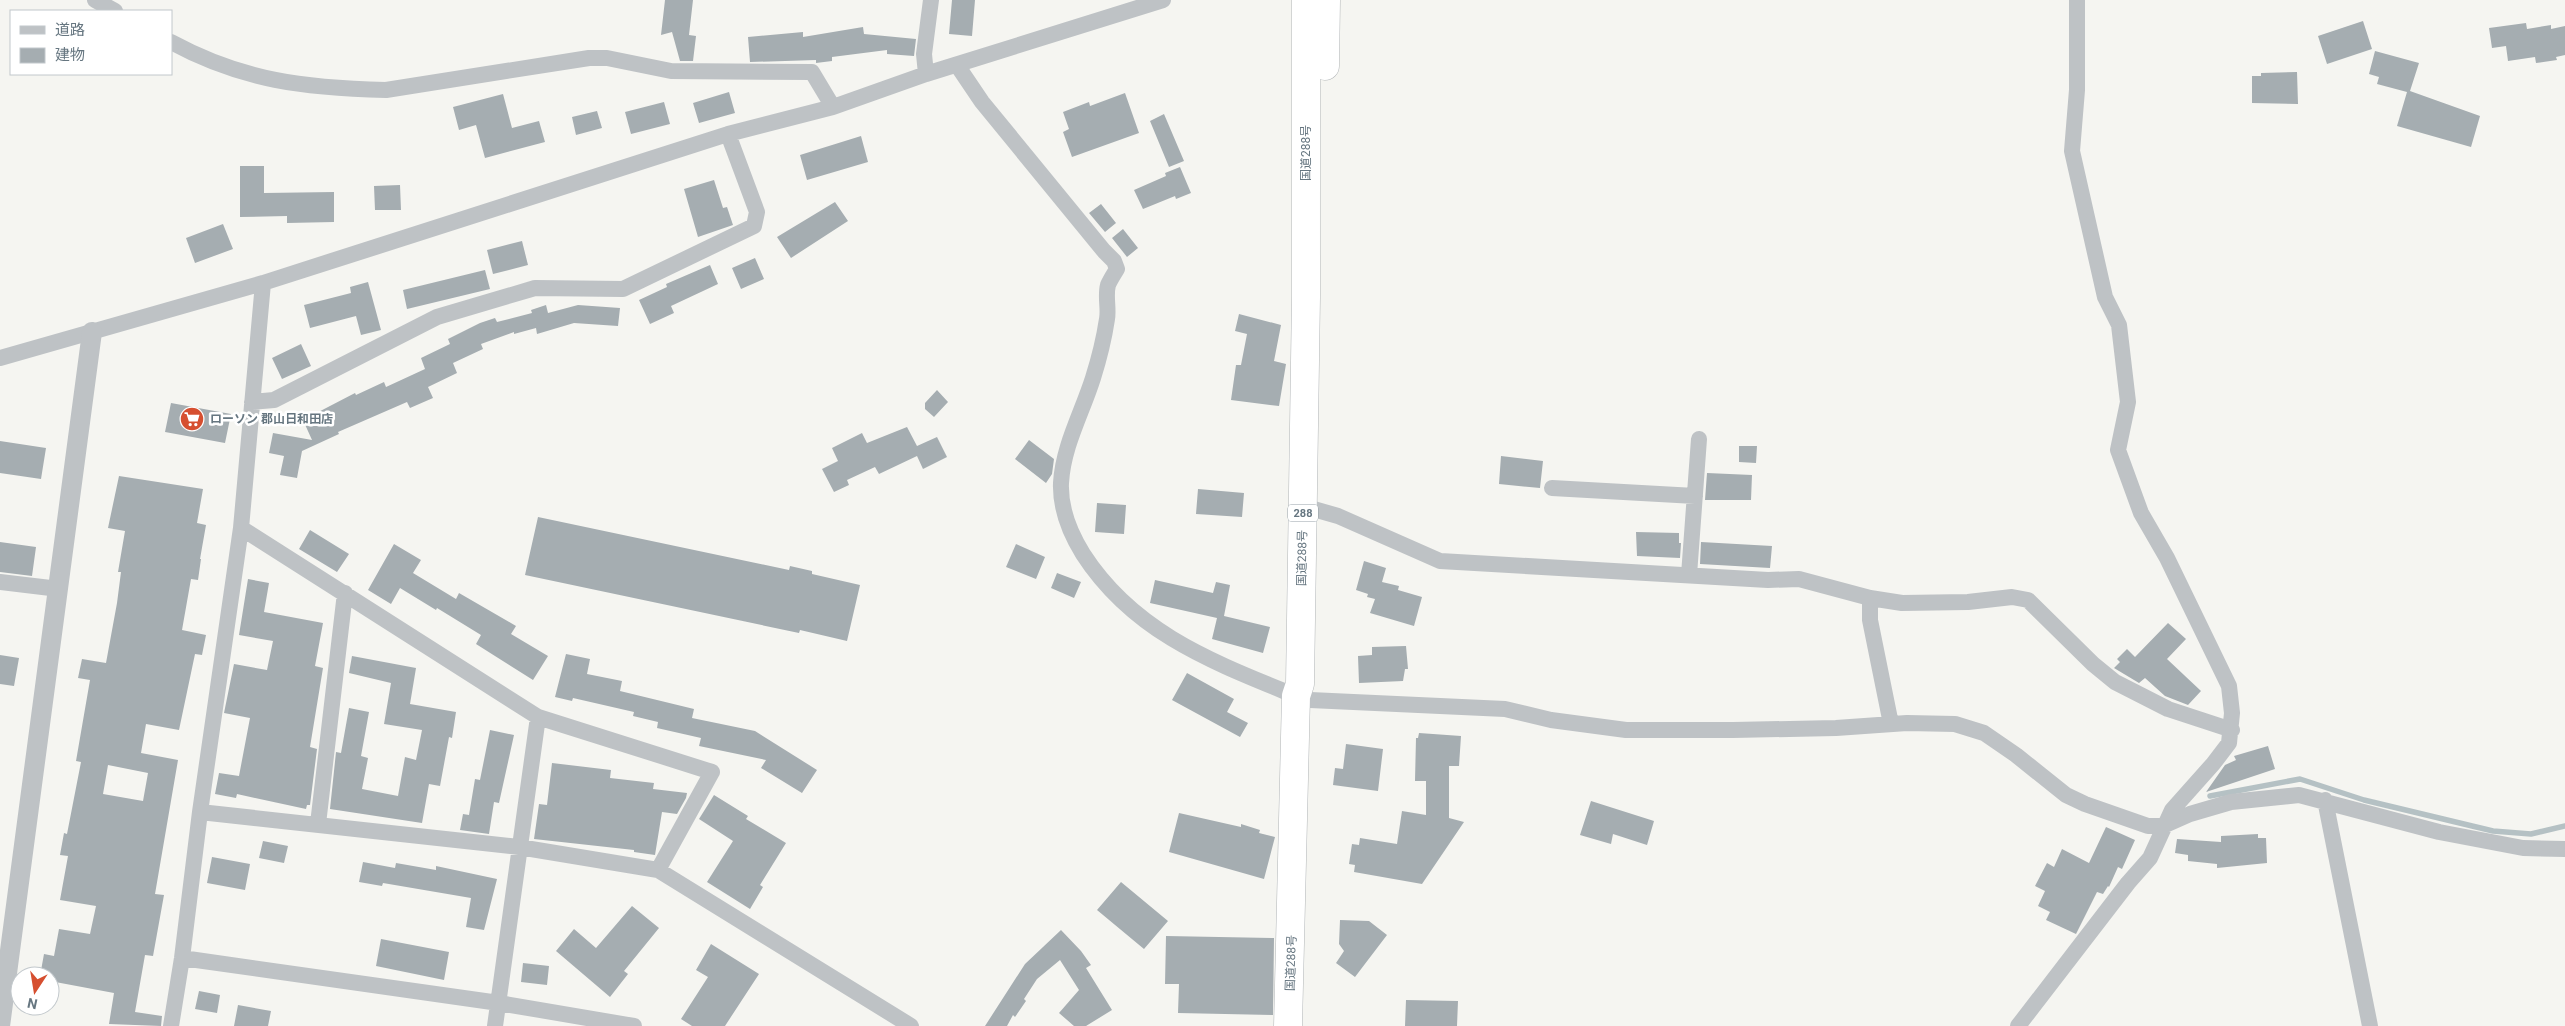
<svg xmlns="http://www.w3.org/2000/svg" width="2565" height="1026" viewBox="0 0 2565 1026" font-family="Roboto,'Noto Sans JP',sans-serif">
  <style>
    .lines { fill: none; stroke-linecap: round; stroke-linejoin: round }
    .stream { stroke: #b5c1c4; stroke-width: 5.5 }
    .building { fill: #a5adb1; fill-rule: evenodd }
    .trunk-casing { stroke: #b1b5b7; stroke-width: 29 }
    .minor { stroke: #bec2c5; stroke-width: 16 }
    .tertiary { stroke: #bec2c5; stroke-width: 20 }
    .trunk { stroke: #fff; stroke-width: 28 }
    .labels { text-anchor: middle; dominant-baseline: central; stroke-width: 5; stroke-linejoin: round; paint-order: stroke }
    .shield { fill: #fff; stroke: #949fa6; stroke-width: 1 }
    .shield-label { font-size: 11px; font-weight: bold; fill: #667680 }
    .street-label { font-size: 12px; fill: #667680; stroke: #fff }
    .poi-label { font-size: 12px; font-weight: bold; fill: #667680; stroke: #fff; text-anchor: start }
  </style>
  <rect width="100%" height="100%" fill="#f5f5f1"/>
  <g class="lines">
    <path class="stream" d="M 2210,796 L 2300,779 L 2364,800 L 2493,831 L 2531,834 L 2565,826"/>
  </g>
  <path class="building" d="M 665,0 L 693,0 L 689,35 L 696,36 L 693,61 L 680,61 L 672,32 L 661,35 Z
    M 952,0 L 975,0 L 972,36 L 949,34 Z
    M 2363,21 L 2372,49 L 2327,64 L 2318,36 Z
    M 2526,23 L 2527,29 L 2551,25 L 2551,29 L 2565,26 L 2565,55 L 2556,57 L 2557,60 L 2536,63 L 2535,57 L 2508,61 L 2506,46 L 2492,48 L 2489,28 Z
    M 863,27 L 864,34 L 916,39 L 914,56 L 887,54 L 887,50 L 832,57 L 832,61 L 816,63 L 816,60 L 750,62 L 748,37 L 803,32 L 803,37 Z
    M 2375,51 L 2419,63 L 2410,91 L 2480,116 L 2471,147 L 2397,126 L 2407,92 L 2377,84 L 2379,77 L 2369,74 Z
    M 2297,72 L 2298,104 L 2252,103 L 2252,76 L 2261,76 L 2261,73 Z
    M 729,92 L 735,113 L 699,123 L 693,103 Z
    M 1125,93 L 1139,133 L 1072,157 L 1063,132 L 1069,129 L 1063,112 L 1089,102 L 1090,106 Z
    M 503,94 L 512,128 L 539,121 L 545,142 L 485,158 L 476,125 L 459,130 L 453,107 Z
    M 664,102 L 670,124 L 631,134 L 625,112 Z
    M 597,111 L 602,128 L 576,135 L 572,117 Z
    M 1164,114 L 1184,161 L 1169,167 L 1150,121 Z
    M 861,136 L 868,162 L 807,180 L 800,155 Z
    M 240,166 L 264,166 L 264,193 L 334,192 L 334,222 L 287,223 L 287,216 L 240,217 Z
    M 1180,167 L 1191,193 L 1176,199 L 1175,196 L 1143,209 L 1134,190 L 1166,176 L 1165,173 Z
    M 714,180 L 723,208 L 727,207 L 733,225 L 698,237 L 684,189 Z
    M 400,185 L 401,210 L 375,210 L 374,186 Z
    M 835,202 L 848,221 L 791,258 L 777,237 Z
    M 1101,204 L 1116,223 L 1105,232 L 1089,213 Z
    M 223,224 L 233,249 L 195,263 L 186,238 Z
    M 1123,229 L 1138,248 L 1127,257 L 1112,238 Z
    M 522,241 L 528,265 L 493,274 L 487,250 Z
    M 755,258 L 764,279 L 741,289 L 732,268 Z
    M 710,265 L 718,284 L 671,306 L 674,313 L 650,324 L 639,300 L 667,287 L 666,284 Z
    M 485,270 L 490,289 L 407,309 L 403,290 Z
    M 368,282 L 381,330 L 361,335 L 356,316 L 310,328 L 304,305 L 351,293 L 350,287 Z
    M 546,305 L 548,313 L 578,305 L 620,308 L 618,326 L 574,323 L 537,334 L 536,328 L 514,334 L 514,332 L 481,344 L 483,349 L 453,363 L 457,373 L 428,387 L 433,398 L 410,408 L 407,402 L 338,432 L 339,434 L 302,451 L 297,478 L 280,475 L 284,456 L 269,453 L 273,433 L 312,440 L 303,420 L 355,393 L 356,395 L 384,382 L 386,387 L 425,369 L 421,358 L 450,344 L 448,339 L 480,323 L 495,318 L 497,322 L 532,313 L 531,310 Z
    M 1239,314 L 1281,325 L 1274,361 L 1286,364 L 1279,406 L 1231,400 L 1236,365 L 1241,365 L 1247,334 L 1235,331 Z
    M 301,344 L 311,366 L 282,379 L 272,358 Z
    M 937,390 L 948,402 L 934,417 L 925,409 L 925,403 Z
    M 171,403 L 231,414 L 225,443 L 165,432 Z
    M 907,427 L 917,446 L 937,437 L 947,457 L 923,469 L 917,456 L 879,474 L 875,467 L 847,480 L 849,485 L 834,492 L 822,469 L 838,461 L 832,448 L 862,433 L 867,443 Z
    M 1029,440 L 1054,459 L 1052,474 L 1046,483 L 1015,459 Z
    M 0,441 L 46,448 L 41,479 L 0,473 Z
    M 1739,446 L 1757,446 L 1756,463 L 1739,462 Z
    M 1501,456 L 1543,461 L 1540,488 L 1499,484 Z
    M 1707,473 L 1752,475 L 1751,500 L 1705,500 Z
    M 119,476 L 203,489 L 197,523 L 206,525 L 200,559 L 201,559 L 198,580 L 191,579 L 182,630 L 206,635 L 202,655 L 195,654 L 179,730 L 146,724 L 141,753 L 178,760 L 155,894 L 164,895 L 153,956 L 145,955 L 135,1012 L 162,1016 L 161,1026 L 109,1024 L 114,993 L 50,981 L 50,976 L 40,976 L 44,954 L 54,956 L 59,929 L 90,934 L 96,906 L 60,900 L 68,856 L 60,855 L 64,833 L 67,834 L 81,762 L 76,761 L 90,680 L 78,678 L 82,659 L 106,663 L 117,603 L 121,572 L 118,572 L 125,531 L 108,528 ZM 108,765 L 148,773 L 143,801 L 103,794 Z
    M 1198,489 L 1244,493 L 1242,517 L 1196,514 Z
    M 1097,503 L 1126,505 L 1124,534 L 1095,532 Z
    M 538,517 L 789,570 L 790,566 L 812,571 L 812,574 L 860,585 L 847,641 L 800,630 L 799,633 L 525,575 Z
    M 310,530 L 349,554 L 337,572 L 299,549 Z
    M 1636,532 L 1679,533 L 1679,543 L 1681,543 L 1680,558 L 1637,556 Z
    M 0,542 L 36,547 L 32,576 L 0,572 Z
    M 1701,542 L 1772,546 L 1770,568 L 1700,564 Z
    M 394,544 L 421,560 L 413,573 L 456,599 L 459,593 L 516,626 L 511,634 L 548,656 L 533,680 L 476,644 L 481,635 L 437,608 L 436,610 L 400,588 L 391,604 L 368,590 Z
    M 1016,544 L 1045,557 L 1036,579 L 1006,567 Z
    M 1364,561 L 1386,568 L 1382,582 L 1399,586 L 1398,590 L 1422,597 L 1414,626 L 1370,613 L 1375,599 L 1367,597 L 1368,594 L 1356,590 Z
    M 1057,573 L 1081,582 L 1074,598 L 1051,588 Z
    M 248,579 L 269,583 L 264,612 L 323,623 L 315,666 L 323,668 L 310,747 L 317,749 L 310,805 L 307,805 L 306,809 L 237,794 L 236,798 L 215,794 L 219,773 L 239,776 L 250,718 L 224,713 L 234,664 L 267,670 L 273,641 L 239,635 Z
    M 1155,580 L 1213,593 L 1216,582 L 1230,585 L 1224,616 L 1270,627 L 1263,653 L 1212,639 L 1217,618 L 1150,603 Z
    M 2168,623 L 2186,639 L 2167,659 L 2201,691 L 2188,705 L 2165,696 L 2145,678 L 2139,683 L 2114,668 L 2120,662 L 2117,659 L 2127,649 L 2135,657 Z
    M 1406,646 L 1408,669 L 1405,669 L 1403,681 L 1359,683 L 1358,656 L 1372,655 L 1372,647 Z
    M 566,654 L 590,659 L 587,674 L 622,681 L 620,691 L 694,709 L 692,718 L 755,731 L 817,770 L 802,793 L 761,768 L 766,760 L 699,746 L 701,738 L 657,728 L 658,722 L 633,716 L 634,712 L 573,698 L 572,701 L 555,697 Z
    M 0,655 L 19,658 L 14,686 L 0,684 Z
    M 352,656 L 416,668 L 410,704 L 456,712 L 452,738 L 449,737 L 440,786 L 429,784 L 422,823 L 330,809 L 336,752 L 341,753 L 349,708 L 369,712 L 361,756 L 368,758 L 362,789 L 398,796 L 405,757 L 416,760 L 422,730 L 384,724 L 391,683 L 349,673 Z
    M 1187,673 L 1234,699 L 1227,712 L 1248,723 L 1240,737 L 1172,700 Z
    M 490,730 L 514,735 L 499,803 L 494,802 L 489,834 L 460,830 L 463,814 L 469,815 L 475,779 L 480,780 Z
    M 1419,733 L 1461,736 L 1459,766 L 1449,766 L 1449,818 L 1464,822 L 1422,884 L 1354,872 L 1355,865 L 1349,864 L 1352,844 L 1359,845 L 1360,838 L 1397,844 L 1402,811 L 1426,815 L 1426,781 L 1415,781 L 1416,738 L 1418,738 Z
    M 1346,744 L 1383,749 L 1378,791 L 1333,785 L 1335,768 L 1343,769 Z
    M 2268,746 L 2275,769 L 2206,792 L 2225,765 L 2236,760 L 2234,756 Z
    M 552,763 L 611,770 L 610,778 L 654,783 L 653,789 L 687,793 L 686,798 L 677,814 L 662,812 L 655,855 L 634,852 L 634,850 L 534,839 L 539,804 L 547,805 Z
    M 714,795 L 748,816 L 746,819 L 786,843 L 760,885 L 763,887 L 750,909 L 707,882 L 733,841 L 699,819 Z
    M 1591,801 L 1654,821 L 1647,845 L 1613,834 L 1611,844 L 1580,835 Z
    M 1179,813 L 1241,827 L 1241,824 L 1260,830 L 1259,833 L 1275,837 L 1264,879 L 1169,852 Z
    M 2106,827 L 2135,840 L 2122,869 L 2118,867 L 2109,887 L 2108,886 L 2103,894 L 2097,892 L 2076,934 L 2046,920 L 2050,912 L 2038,906 L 2045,891 L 2035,886 L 2047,863 L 2054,867 L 2062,849 L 2089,863 Z
    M 2258,834 L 2258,838 L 2266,838 L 2267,863 L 2217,868 L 2217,864 L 2188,861 L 2188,855 L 2175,853 L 2177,839 L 2221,842 L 2221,836 Z
    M 263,841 L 288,846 L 284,863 L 259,858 Z
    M 212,857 L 250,864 L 245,890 L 207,883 Z
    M 363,862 L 395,868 L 396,863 L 436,870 L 436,866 L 497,879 L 484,930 L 466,927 L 471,898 L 383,883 L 382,886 L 359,882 Z
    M 1121,882 L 1168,921 L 1144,949 L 1097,910 Z
    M 632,906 L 659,928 L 624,971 L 628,974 L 610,997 L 556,951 L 574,929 L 596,948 Z
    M 1340,920 L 1369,921 L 1387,935 L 1355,977 L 1336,963 L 1344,951 L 1339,944 Z
    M 1061,930 L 1081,951 L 1091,965 L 1086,968 L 1112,1010 L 1086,1026 L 1074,1026 L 1059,1013 L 1079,990 L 1060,960 L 1037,979 L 1024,999 L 1026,1001 L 1015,1017 L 1013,1015 L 1007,1026 L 985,1026 L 1025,964 Z
    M 1166,936 L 1274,938 L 1273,1015 L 1178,1013 L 1179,984 L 1165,984 Z
    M 381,939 L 449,952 L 444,980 L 376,966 Z
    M 711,944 L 759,974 L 725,1026 L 692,1026 L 681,1019 L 708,977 L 696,970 Z
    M 523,963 L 549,966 L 547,985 L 521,982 Z
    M 199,991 L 220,995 L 217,1013 L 195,1009 Z
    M 1406,1000 L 1458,1001 L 1457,1026 L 1405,1026 Z
    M 238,1005 L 271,1011 L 268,1026 L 234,1026 Z"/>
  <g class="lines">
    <g class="trunk-casing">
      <path id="trunk" d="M 1325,66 L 1326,0
        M 1288,1026 L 1296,696 L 1300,684 L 1306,297 L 1306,0"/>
    </g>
    <path class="minor" d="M 95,0 L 115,11
      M 171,42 C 243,81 305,88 386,90 L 589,58 L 607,58 L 671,71 L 812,72 L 833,107
      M 957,65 L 982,102 L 1104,251 L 1114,261 L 1117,269 C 1114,274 1110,280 1108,285 C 1105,296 1109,309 1107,319 C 1104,339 1099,359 1093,378 C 1082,413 1063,446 1061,483 C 1060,508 1070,533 1083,554 C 1134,633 1213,662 1296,696
      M 926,74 L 924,54 L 931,0
      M 0,358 L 263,283 L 728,134 L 833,107 L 926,74 L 1163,0
      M 252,402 L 274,400 L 437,317 L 535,288 L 623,289 L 754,226 L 757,212 L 728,134
      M 1552,488 L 1695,496
      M 1303,506 L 1338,516 L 1440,561 L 1768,580 L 1799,579 L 1870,598 L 1902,603 L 1968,602 L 2012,597 L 2028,600 L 2093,664 L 2115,682 L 2168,709 L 2232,730
      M 241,528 L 538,717 L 712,772 L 658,870
      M 1689,575 L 1699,439
      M 0,582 L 59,589
      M 1870,598 L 1870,620 L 1891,724
      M 1310,700 L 1505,709 L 1551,720 L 1626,730 L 1733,730 L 1836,728 L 1907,723 L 1955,724 L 1984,733 L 2016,755 L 2066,795 L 2085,804 L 2148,826 L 2163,826 L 2190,814 L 2231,802 L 2299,795 L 2439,832 L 2523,848 L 2565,849
      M 2325,800 L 2370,1026
      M 200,812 L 519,847 L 658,870 L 911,1026
      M 318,824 L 345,593
      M 182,958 L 499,1003 L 634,1026
      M 171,1026 L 182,958 L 200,812 L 241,528 L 263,283
      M 495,1026 L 538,717
      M 2018,1026 L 2128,883 L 2150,858 L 2172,810 L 2213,764 L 2229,743 L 2232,713 L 2229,686 L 2167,558 L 2141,513 L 2118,450 L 2128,402 L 2119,325 L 2105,297 L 2072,151 L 2077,90 L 2077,0"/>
    <path class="tertiary" d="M 0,1026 L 92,332"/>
    <use href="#trunk" class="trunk"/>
  </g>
  <defs>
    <g id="supermarket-disc" transform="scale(1.25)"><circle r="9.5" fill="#d64f30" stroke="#fff"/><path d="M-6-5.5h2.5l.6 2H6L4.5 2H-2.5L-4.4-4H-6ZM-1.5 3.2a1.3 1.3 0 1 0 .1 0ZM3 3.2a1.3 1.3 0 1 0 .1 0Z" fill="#fff"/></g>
  </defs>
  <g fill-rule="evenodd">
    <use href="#supermarket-disc" x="192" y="419"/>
  </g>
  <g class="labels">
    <rect class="shield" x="1288" y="504.5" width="30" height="17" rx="4"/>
    <g class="shield-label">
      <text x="1303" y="513">288</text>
    </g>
    <g class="street-label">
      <text transform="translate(1306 153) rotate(-90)">国道288号</text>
      <text transform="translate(1302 558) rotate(-89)">国道288号</text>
      <text transform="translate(1291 963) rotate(-88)">国道288号</text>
    </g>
    <g class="poi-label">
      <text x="210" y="419">ローソン 郡山日和田店</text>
    </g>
  </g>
  <rect x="10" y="10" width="162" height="65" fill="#ffffff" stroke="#c2c8cc"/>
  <rect x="20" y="26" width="25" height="8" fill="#bec2c5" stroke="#c2c8cc"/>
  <text x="55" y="35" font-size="15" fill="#667680">道路</text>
  <rect x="20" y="48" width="25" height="15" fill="#a5adb1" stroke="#c2c8cc"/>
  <text x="55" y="60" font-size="15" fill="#667680">建物</text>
  <g transform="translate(35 991) rotate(192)"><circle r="24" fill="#ffffff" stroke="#c2c8cc"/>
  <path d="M0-4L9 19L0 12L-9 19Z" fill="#d64f30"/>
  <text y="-8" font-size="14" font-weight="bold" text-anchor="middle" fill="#667680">N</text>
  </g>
</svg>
